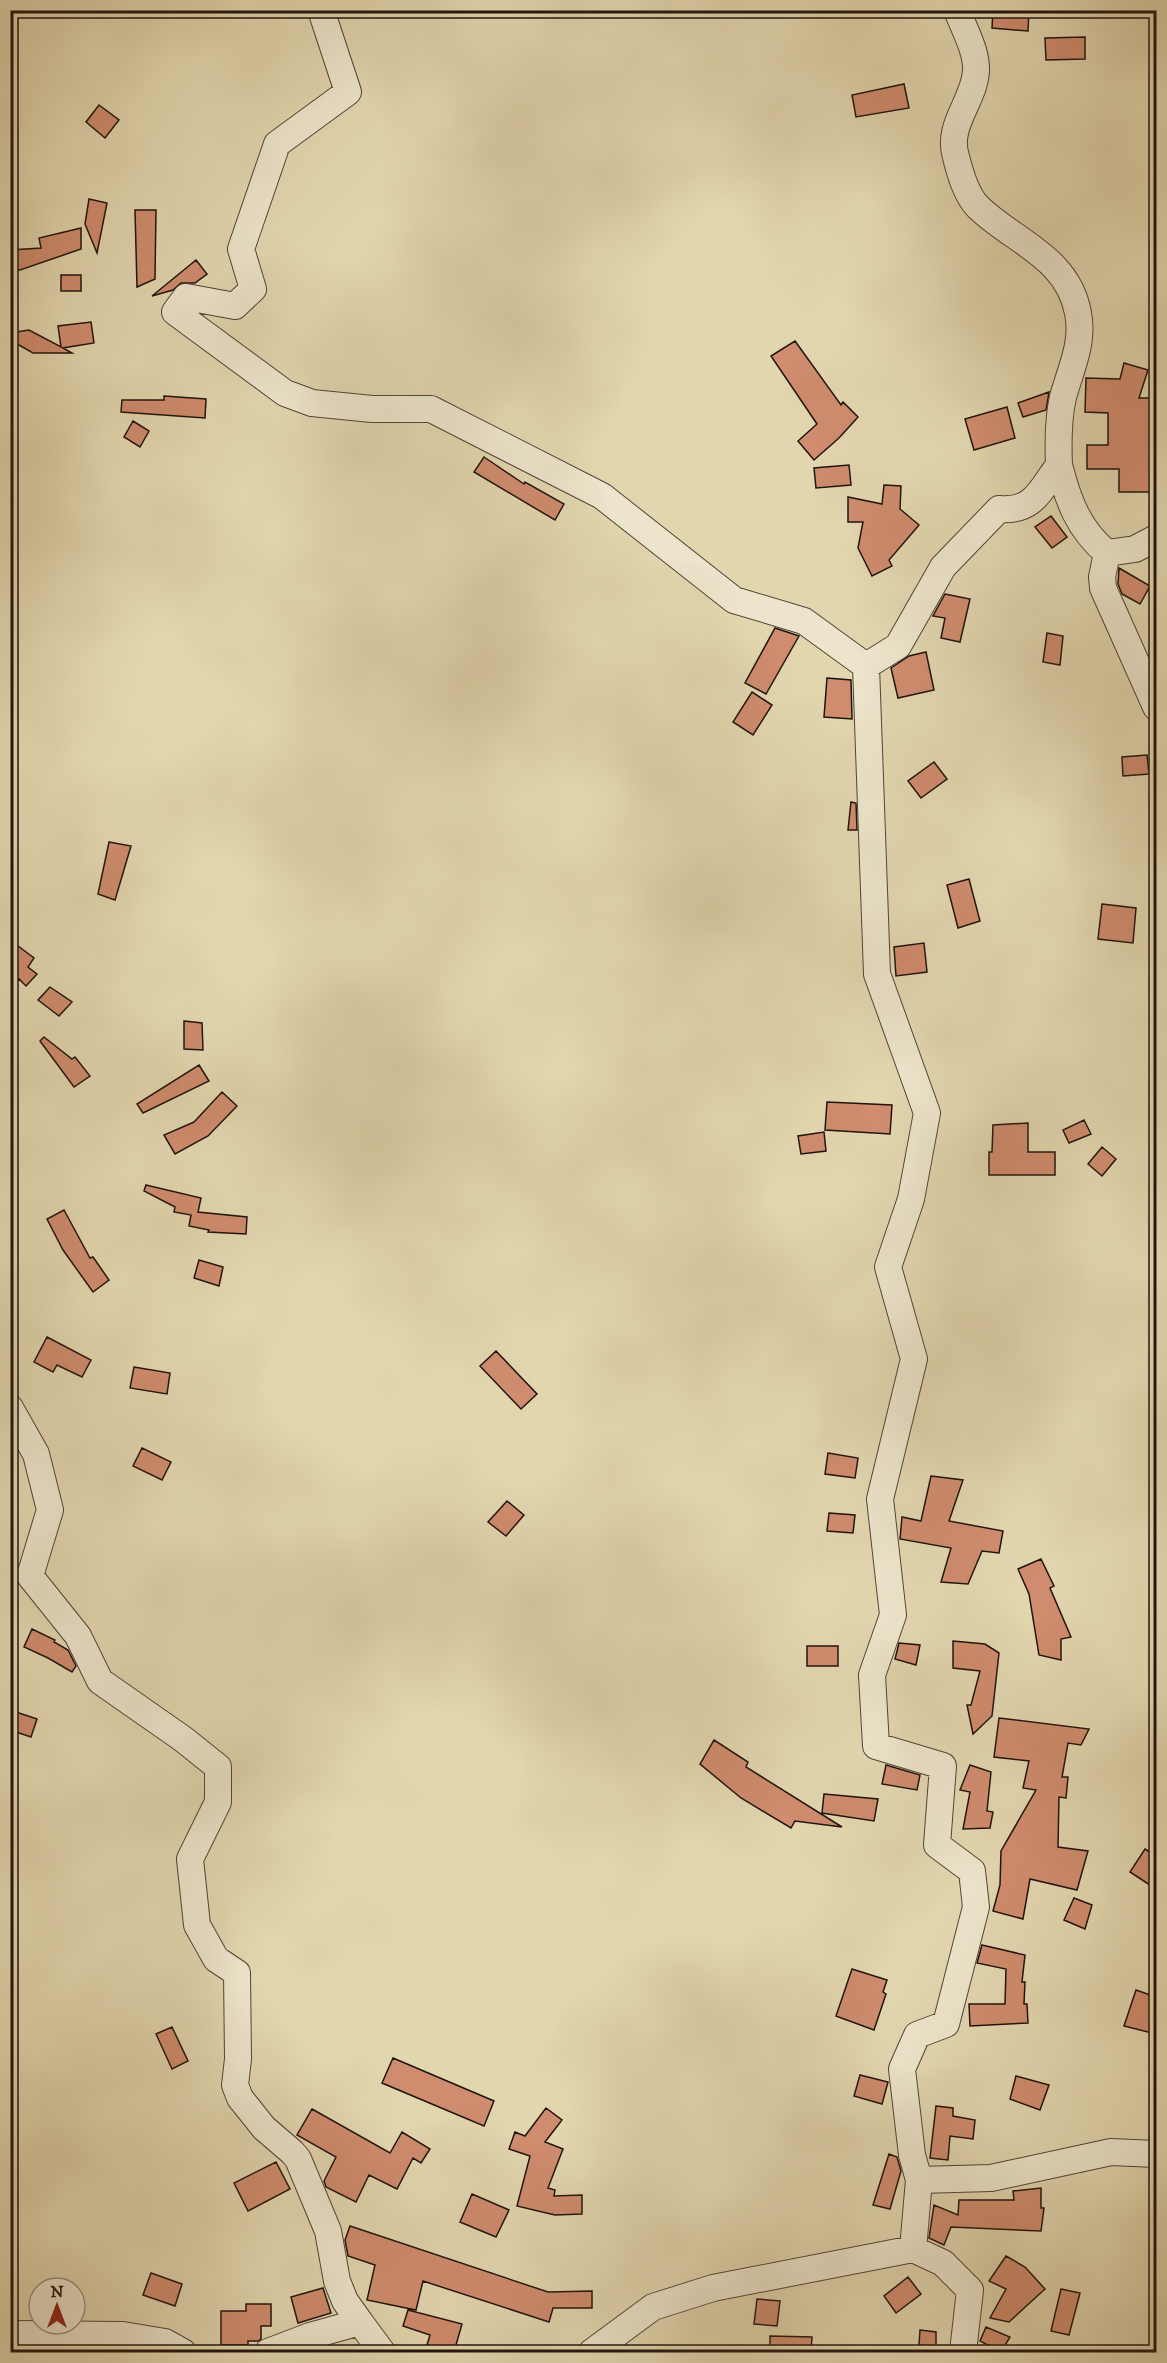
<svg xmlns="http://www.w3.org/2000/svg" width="1167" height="2363" viewBox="0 0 1167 2363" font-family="'IM FELL DW Pica',serif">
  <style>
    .building { fill: #cf8c6e; stroke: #20140f; stroke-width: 1.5 }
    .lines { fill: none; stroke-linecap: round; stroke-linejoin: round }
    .minor-casing { stroke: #504437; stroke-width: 28 }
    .minor { stroke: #ece4cb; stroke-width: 26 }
  </style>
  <rect width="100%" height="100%" fill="#e2d6af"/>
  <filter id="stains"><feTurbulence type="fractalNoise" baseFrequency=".00333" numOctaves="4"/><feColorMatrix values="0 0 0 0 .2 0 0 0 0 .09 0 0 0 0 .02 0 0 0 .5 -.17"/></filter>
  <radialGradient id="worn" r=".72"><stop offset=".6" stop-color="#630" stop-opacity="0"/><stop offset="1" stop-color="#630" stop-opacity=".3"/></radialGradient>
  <path class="building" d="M 993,10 L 1029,10 L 1028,31 L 992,28 Z
    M 1085,37 L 1085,59 L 1046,60 L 1045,38 Z
    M 904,84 L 909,108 L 856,117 L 852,95 Z
    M 99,105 L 119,120 L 105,138 L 86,122 Z
    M 89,199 L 107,203 L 97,253 L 85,224 Z
    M 135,210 L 156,210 L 155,279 L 137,287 Z
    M 81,228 L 81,249 L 20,270 L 10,270 L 10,250 L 41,248 L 39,238 Z
    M 196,260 L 207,274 L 195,283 L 181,283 L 173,290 L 152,296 Z
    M 61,275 L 81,275 L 81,291 L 61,291 Z
    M 91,322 L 94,343 L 63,348 L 72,353 L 33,353 L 10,340 L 10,333 L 29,330 L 61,347 L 58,326 Z
    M 795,341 L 841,405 L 843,402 L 858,417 L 839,438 L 814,460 L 798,441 L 817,424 L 771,356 Z
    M 1124,363 L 1148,370 L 1139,398 L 1156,398 L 1156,492 L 1119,492 L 1119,469 L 1087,469 L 1087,445 L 1108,445 L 1108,413 L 1085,412 L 1086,378 L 1120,379 Z
    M 1049,392 L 1046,410 L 1023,417 L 1018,403 Z
    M 164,396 L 206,399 L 205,418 L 121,412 L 122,400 L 164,400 Z
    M 1007,407 L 1015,438 L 974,450 L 965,419 Z
    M 133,421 L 149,431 L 140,447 L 124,437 Z
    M 484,457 L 524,484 L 525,482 L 564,504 L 555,520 L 474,472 Z
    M 849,465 L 851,485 L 816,488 L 814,468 Z
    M 884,485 L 901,486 L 900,509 L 919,525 L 889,560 L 892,566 L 872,576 L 858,548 L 863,522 L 848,522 L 848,497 L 882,504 Z
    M 1051,516 L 1067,537 L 1052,548 L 1035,527 Z
    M 1119,568 L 1150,586 L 1140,604 L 1122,594 L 1118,584 Z
    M 945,594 L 970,599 L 960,642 L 941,638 L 945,618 L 933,616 Z
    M 775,628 L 799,636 L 766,694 L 745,683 Z
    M 1047,633 L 1063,636 L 1060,665 L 1043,662 Z
    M 926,652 L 934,690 L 898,698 L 891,668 L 909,656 Z
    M 827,678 L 851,680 L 852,719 L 824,717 Z
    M 752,692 L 772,705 L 753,735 L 733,722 Z
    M 1147,755 L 1149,774 L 1123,776 L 1122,757 Z
    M 934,762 L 947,779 L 921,798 L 908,781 Z
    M 851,802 L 856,803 L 857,830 L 848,830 Z
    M 109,842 L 131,846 L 115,900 L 98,894 Z
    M 969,879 L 980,921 L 958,928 L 947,885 Z
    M 1102,904 L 1136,908 L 1133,943 L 1098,939 Z
    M 10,940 L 34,958 L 28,967 L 37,974 L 26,986 L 19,979 L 10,991 Z
    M 924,943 L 927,972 L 896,976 L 894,947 Z
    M 50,987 L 72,1002 L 59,1016 L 38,1000 Z
    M 184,1021 L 202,1023 L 203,1050 L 184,1049 Z
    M 44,1037 L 72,1059 L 75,1057 L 90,1076 L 74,1087 L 40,1041 Z
    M 199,1065 L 209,1081 L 143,1113 L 137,1104 Z
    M 222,1092 L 237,1106 L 208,1136 L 175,1154 L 164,1135 L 194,1122 Z
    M 827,1102 L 892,1105 L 890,1134 L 825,1130 Z
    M 1084,1120 L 1091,1134 L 1069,1143 L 1063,1130 Z
    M 1028,1123 L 1028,1152 L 1055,1152 L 1055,1175 L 989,1175 L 989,1152 L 992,1152 L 993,1125 Z
    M 824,1132 L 826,1151 L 801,1154 L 798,1136 Z
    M 1102,1147 L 1116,1159 L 1102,1176 L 1088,1164 Z
    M 146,1185 L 201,1198 L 198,1212 L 247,1217 L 246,1234 L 208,1232 L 209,1230 L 189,1226 L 191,1215 L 174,1212 L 175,1207 L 144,1191 Z
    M 64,1210 L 90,1258 L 93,1257 L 109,1280 L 93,1292 L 63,1250 L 47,1219 Z
    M 199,1260 L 223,1267 L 219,1286 L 194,1278 Z
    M 47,1337 L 91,1360 L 82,1377 L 57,1365 L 53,1372 L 34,1362 Z
    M 496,1351 L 537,1394 L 521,1409 L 480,1366 Z
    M 134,1367 L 170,1373 L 167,1394 L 130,1388 Z
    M 142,1448 L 171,1462 L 162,1480 L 133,1466 Z
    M 828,1453 L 858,1458 L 855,1478 L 825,1474 Z
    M 931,1476 L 963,1480 L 949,1521 L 1003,1531 L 999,1553 L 982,1551 L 968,1584 L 941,1582 L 951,1548 L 900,1539 L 902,1517 L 921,1521 Z
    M 507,1501 L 524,1515 L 506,1536 L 488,1522 Z
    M 829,1513 L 855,1515 L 853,1533 L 827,1531 Z
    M 1041,1559 L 1054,1586 L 1050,1588 L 1071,1637 L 1061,1639 L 1061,1660 L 1039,1655 L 1029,1594 L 1018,1569 Z
    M 32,1629 L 55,1640 L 54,1642 L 68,1650 L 76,1666 L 72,1672 L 48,1658 L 24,1647 Z
    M 953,1641 L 985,1644 L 999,1653 L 992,1716 L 973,1734 L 967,1705 L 971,1705 L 980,1671 L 953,1668 Z
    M 899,1643 L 920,1645 L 916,1665 L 895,1659 Z
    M 807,1646 L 838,1646 L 838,1666 L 807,1666 Z
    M 10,1710 L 37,1719 L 31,1737 L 10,1730 Z
    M 999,1718 L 1089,1729 L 1081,1745 L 1068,1743 L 1062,1777 L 1068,1777 L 1066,1798 L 1059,1797 L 1058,1847 L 1088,1851 L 1077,1890 L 1030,1879 L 1023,1919 L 993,1911 L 1000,1885 L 1001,1851 L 1036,1790 L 1023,1788 L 1029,1761 L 994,1757 Z
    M 714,1740 L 748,1762 L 746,1767 L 842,1827 L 795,1821 L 791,1828 L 741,1798 L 700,1764 Z
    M 886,1765 L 920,1775 L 917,1790 L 882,1784 Z
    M 970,1765 L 991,1772 L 987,1811 L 993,1812 L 990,1828 L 963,1829 L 970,1792 L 960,1790 Z
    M 824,1794 L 878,1799 L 874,1821 L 822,1813 Z
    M 1145,1849 L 1156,1856 L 1156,1889 L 1130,1872 Z
    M 1074,1898 L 1092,1905 L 1085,1929 L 1064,1920 Z
    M 982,1945 L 1025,1955 L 1022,1982 L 1025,1982 L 1024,2004 L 1027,2004 L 1028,2023 L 970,2026 L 969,2004 L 1005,2004 L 1006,1969 L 977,1963 Z
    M 852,1969 L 887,1980 L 883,1992 L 886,1994 L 874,2030 L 836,2016 Z
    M 1136,1990 L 1156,1997 L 1151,2009 L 1156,2012 L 1156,2034 L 1124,2026 Z
    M 172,2027 L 188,2061 L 172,2069 L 156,2034 Z
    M 393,2058 L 494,2101 L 484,2126 L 382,2083 Z
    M 860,2075 L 888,2082 L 882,2104 L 854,2096 Z
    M 1016,2076 L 1049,2085 L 1040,2110 L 1010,2099 Z
    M 936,2106 L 953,2108 L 953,2116 L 975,2120 L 973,2139 L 950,2136 L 948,2160 L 930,2158 Z
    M 546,2108 L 562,2120 L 545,2142 L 563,2149 L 548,2188 L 555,2190 L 554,2196 L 582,2195 L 582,2214 L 555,2215 L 517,2206 L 530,2156 L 509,2149 L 515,2132 L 525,2136 Z
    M 312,2109 L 390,2153 L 402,2132 L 430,2149 L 421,2163 L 413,2158 L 397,2189 L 369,2175 L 356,2202 L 326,2187 L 324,2181 L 336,2157 L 297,2135 Z
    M 889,2154 L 897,2157 L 901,2171 L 890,2209 L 873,2205 Z
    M 276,2162 L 290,2189 L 248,2211 L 234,2183 Z
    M 1041,2188 L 1041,2208 L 1044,2208 L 1041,2231 L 951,2227 L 944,2245 L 929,2238 L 934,2205 L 958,2215 L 959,2200 L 1014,2200 L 1013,2191 Z
    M 472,2194 L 509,2210 L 496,2237 L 460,2222 Z
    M 350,2226 L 548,2292 L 592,2291 L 592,2308 L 553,2308 L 549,2322 L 423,2281 L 416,2310 L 367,2300 L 375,2265 L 348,2256 L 345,2240 Z
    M 1006,2256 L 1025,2267 L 1045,2289 L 1009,2322 L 990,2318 L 1006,2289 L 989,2281 Z
    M 151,2273 L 182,2284 L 175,2306 L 143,2295 Z
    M 908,2277 L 921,2294 L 896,2313 L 884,2296 Z
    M 323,2288 L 331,2313 L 298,2323 L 291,2297 Z
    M 1061,2289 L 1080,2293 L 1069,2335 L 1051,2331 Z
    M 757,2299 L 780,2301 L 777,2326 L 754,2324 Z
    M 246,2304 L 271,2304 L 271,2326 L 261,2326 L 261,2339 L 258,2341 L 248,2341 L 248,2345 L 221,2345 L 221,2311 L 246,2311 Z
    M 408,2310 L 462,2324 L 454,2352 L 427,2345 L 430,2335 L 403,2326 Z
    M 986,2327 L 1010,2337 L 1001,2352 L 980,2341 Z
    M 920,2330 L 936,2332 L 936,2347 L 919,2345 Z
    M 770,2336 L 812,2337 L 811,2352 L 770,2352 Z"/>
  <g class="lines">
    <g class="minor-casing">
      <path id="minor" d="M 321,10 L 348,92 L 277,144 L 241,249 L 253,289 L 235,306 L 186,297 L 175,312 L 285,393 L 312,403 L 372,409 L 431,409 L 602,496 L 734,600 L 804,621 L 866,666 L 877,974 L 927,1113 L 911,1199 L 888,1267 L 914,1359 L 880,1499 L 893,1615 L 872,1675 L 876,1746 L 943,1766 L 937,1845 L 972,1871 L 976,1907 L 946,2024 L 917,2035 L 902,2069 L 912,2155 L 919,2180
        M 957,10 C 964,29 977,51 976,71 C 974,102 946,125 956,157 C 960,173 966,195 978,207 C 1014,242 1068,257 1078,313 C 1084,343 1071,368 1063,397 C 1058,419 1058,442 1059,465
        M 1156,538 L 1135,549 L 1107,553 L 1102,577 L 1103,588 L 1156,707
        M 866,666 L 898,646 L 943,567 L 999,509 C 1034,512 1040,490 1059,465 C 1068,500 1078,529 1107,553
        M 10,1408 L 36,1454 L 50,1510 L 30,1576 L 78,1636 L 100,1681 L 183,1739 L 218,1767 L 218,1802 L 190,1859 L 197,1925 L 216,1959 L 237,1973 L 238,2059 L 235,2085 L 240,2098 L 264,2128 L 292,2152 L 298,2159 L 328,2231 L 337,2281 L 345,2301 L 360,2322
        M 913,2249 L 919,2180 L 991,2178 L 1111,2152 L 1156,2154
        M 10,2334 L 123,2335 L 165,2342 L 183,2352
        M 268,2352 L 310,2336 L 360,2322 L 382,2352
        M 592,2352 L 653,2307 L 713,2288 L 913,2249 L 943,2263 L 970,2290 L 963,2352"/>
    </g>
    <use href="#minor" class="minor"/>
  </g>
  <rect width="1167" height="2363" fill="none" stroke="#e2d6af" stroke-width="36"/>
  <rect x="12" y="12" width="1143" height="2339" fill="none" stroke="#20140f" stroke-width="3"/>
  <rect x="18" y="18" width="1131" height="2327" fill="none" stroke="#20140f" stroke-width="1.5"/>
  <g transform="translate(57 2306)"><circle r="28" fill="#ece4cb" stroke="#9a9180" stroke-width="1.5"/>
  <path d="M0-4.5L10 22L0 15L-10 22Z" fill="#8f2418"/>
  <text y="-9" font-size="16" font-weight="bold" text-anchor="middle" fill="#20140f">N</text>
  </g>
  <rect width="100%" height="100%" filter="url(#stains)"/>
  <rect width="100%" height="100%" fill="url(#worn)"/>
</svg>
